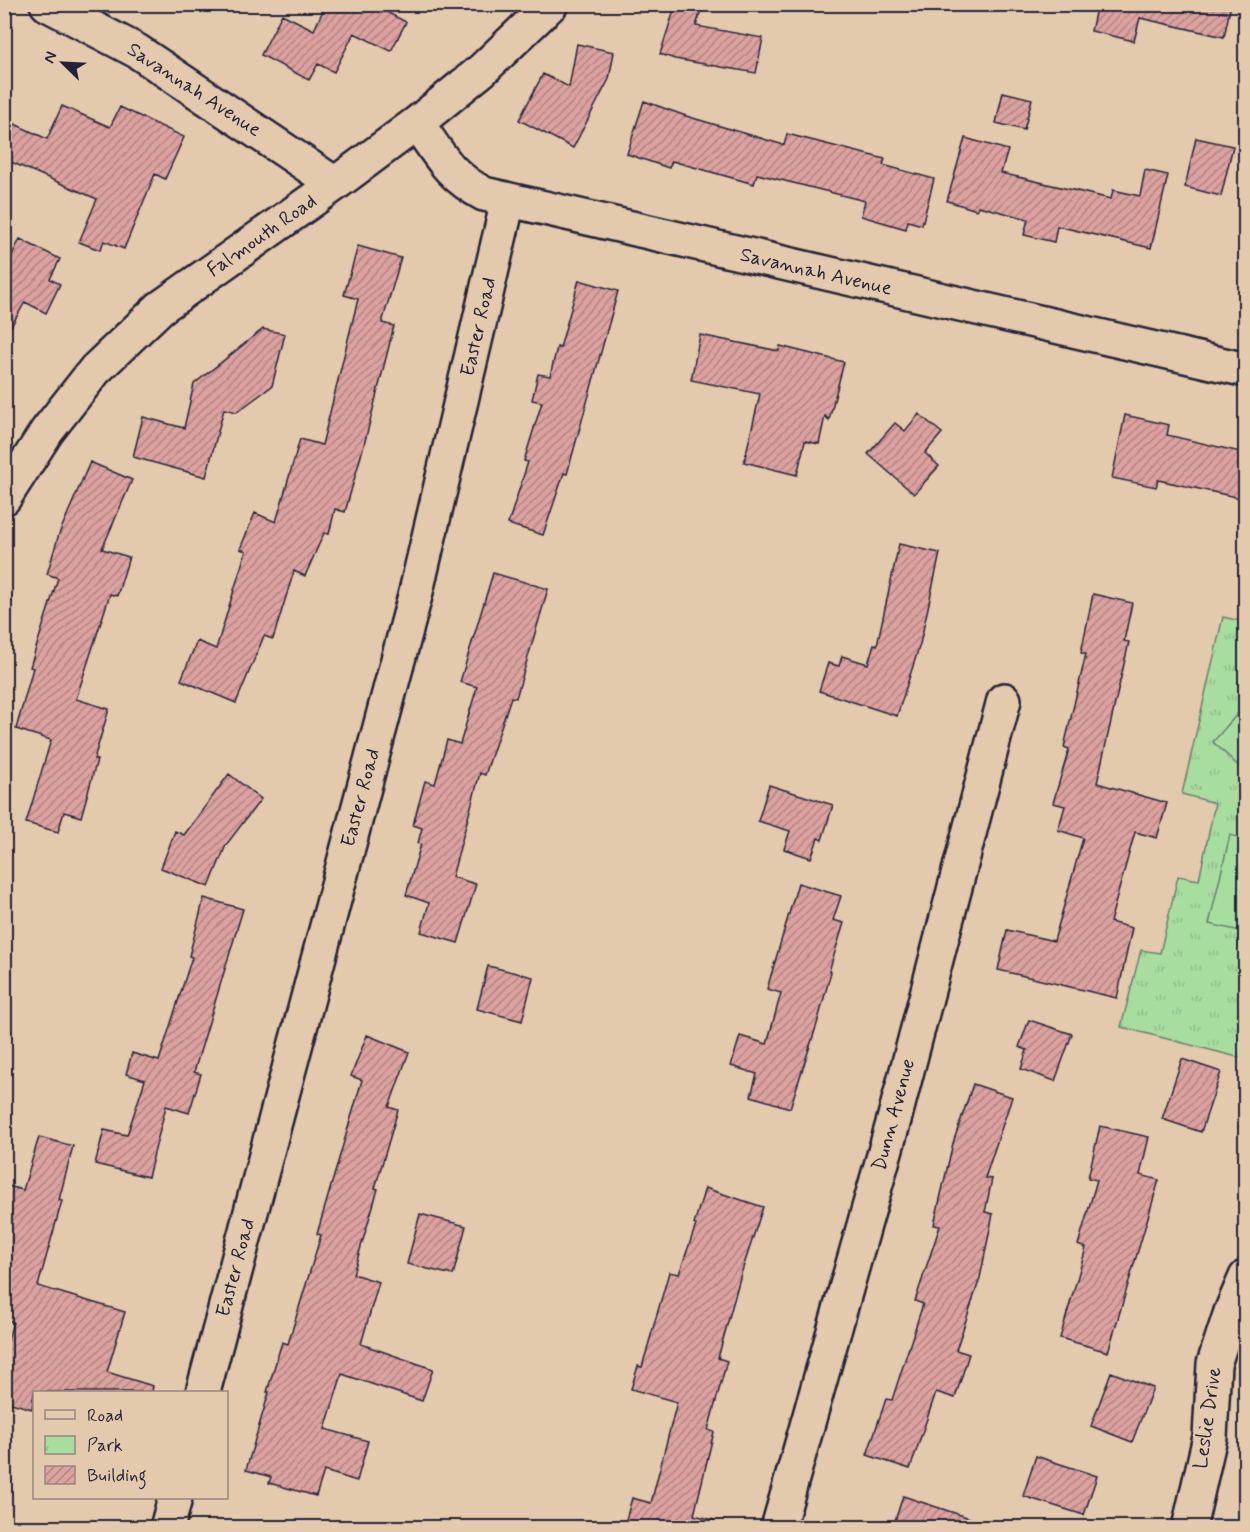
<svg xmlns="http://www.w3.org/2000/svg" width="1250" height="1532" viewBox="0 0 1250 1532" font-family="Mynerve,sans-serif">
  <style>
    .park { fill: url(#park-tufts); stroke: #65806e; stroke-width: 1.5 }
    .pitch { fill: #a8dda0; stroke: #65806e; stroke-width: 1.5 }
    .building { fill: url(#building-hatch); stroke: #22223b; stroke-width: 1.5 }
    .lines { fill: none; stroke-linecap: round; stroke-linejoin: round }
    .minor-casing { stroke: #22223b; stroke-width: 38 }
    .minor { stroke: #e4caac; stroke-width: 33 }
    .labels { text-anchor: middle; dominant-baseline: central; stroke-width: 4.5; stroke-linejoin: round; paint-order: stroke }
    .street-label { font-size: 20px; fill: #22223b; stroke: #e4caac }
  </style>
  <defs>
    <pattern id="park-tufts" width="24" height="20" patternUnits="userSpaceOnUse" patternTransform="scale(1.5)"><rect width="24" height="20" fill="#a8dda0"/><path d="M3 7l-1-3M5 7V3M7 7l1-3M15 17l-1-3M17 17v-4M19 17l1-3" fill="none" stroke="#90bd8b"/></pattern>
    <pattern id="building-hatch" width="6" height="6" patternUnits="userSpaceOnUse" patternTransform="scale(1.5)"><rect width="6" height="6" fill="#dca29f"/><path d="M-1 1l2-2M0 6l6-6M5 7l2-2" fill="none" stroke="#b28483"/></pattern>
  </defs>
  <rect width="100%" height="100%" fill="#e4caac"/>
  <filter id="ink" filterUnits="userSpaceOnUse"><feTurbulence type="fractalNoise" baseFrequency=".0167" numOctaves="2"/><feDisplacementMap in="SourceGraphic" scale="12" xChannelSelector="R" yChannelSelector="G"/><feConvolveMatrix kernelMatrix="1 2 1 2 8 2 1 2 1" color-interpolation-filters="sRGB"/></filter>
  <g filter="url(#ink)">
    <path class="park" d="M 1223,617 L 1245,622 L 1245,1059 L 1121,1027 L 1141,950 L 1160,953 L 1178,876 L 1199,880 L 1215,803 L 1182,794 Z"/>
    <path class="pitch" d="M 1245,705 L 1245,772 L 1213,742 Z
      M 1230,835 L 1245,839 L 1245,932 L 1209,924 Z"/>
    <path class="building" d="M 326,4 L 371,4 L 406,22 L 391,51 L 354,33 L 334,72 L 318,64 L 309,80 L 261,55 L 282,14 L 314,30 Z
      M 676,4 L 703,4 L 696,26 L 763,38 L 756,73 L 675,59 L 660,54 Z
      M 1097,4 L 1231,4 L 1224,37 L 1140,18 L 1134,41 L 1091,31 Z
      M 577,44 L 614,52 L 609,79 L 573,148 L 519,120 L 543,74 L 569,87 Z
      M 1003,92 L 1032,99 L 1024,130 L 996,123 Z
      M 644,101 L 686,116 L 784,145 L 787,134 L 885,159 L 883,165 L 934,179 L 922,225 L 908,221 L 906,229 L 861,216 L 865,201 L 757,174 L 754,184 L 672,161 L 669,168 L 627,154 Z
      M 62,106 L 110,127 L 120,107 L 184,137 L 165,179 L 155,174 L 124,249 L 104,241 L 100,250 L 79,242 L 97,199 L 4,159 L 4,119 L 47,139 Z
      M 965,138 L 1008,150 L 1001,173 L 1111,199 L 1113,190 L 1140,196 L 1145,170 L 1168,175 L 1151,248 L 1057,226 L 1054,242 L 1024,235 L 1028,219 L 978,206 L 977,210 L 947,201 Z
      M 1196,138 L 1233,146 L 1221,196 L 1185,187 Z
      M 20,239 L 60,259 L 50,279 L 60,284 L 46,313 L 25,302 L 4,339 L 4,271 Z
      M 358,246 L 401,258 L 382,323 L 394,326 L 364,445 L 345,512 L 335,509 L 329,534 L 324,533 L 305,576 L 294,571 L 273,639 L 264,636 L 236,703 L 181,680 L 197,641 L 216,649 L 246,551 L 240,549 L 255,513 L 276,522 L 300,439 L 322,445 L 358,299 L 344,295 Z
      M 579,280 L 618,291 L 567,474 L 564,473 L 543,535 L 508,524 L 528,462 L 524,461 L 542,402 L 532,400 L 538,374 L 550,376 L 557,347 L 560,348 Z
      M 263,329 L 285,334 L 272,386 L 237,412 L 224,409 L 206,477 L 133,457 L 143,417 L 184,428 L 194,384 Z
      M 700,335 L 779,351 L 780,346 L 844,362 L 829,420 L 825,416 L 819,444 L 805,441 L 797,475 L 744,462 L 760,394 L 691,380 Z
      M 919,414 L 942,433 L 925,453 L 939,466 L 914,494 L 868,454 L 895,423 L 905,431 Z
      M 1125,415 L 1169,425 L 1167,435 L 1245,453 L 1245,499 L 1158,480 L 1156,487 L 1112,478 Z
      M 90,462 L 132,480 L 102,549 L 129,557 L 117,596 L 110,594 L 76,699 L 109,709 L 94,759 L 97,760 L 81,817 L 64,812 L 58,832 L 26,823 L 51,740 L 16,729 L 33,668 L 30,667 L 58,578 L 47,574 L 59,534 Z
      M 899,544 L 940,553 L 920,644 L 897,716 L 819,691 L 828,663 L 839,666 L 842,656 L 868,664 L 874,644 L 877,645 Z
      M 493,573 L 548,589 L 516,698 L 511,697 L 485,775 L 480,773 L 452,877 L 476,884 L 458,943 L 421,932 L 429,903 L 406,895 L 421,844 L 418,843 L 422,828 L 413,825 L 425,781 L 435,784 L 447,740 L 460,744 L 477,687 L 460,682 Z
      M 1093,594 L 1132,603 L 1124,641 L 1129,642 L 1097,783 L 1167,803 L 1157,838 L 1135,832 L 1110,922 L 1132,928 L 1117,998 L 998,970 L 1007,930 L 1054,941 L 1083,838 L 1058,830 L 1065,806 L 1053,803 L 1069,749 L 1064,747 L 1086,654 L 1081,653 Z
      M 229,774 L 261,799 L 226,845 L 209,887 L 161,868 L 175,831 L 184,835 Z
      M 769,785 L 833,805 L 822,840 L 818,838 L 811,858 L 784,849 L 790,831 L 758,821 Z
      M 798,883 L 841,896 L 833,920 L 844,923 L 829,971 L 831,972 L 817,1024 L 790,1108 L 751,1096 L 757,1074 L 731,1066 L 740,1036 L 767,1044 L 781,993 L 767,989 Z
      M 204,898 L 243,909 L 194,1072 L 201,1074 L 189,1113 L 166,1106 L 148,1177 L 95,1164 L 104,1130 L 127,1135 L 145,1080 L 126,1074 L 132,1053 L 159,1061 L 192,957 L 189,956 Z
      M 488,966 L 533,977 L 522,1021 L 477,1009 Z
      M 1029,1020 L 1072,1034 L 1055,1081 L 1021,1069 L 1027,1050 L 1019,1047 Z
      M 367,1035 L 409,1052 L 389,1107 L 398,1110 L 375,1188 L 378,1189 L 353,1274 L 379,1282 L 361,1344 L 433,1369 L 422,1401 L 342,1374 L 325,1429 L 368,1441 L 357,1481 L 324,1471 L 316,1496 L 269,1483 L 271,1477 L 246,1470 L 269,1392 L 267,1392 L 282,1342 L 288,1344 L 321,1235 L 317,1234 L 362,1080 L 351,1076 Z
      M 1182,1059 L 1221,1072 L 1201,1132 L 1162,1119 Z
      M 973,1084 L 1012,1097 L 985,1178 L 992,1179 L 985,1212 L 993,1214 L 980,1278 L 956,1350 L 969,1354 L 955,1398 L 936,1392 L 910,1469 L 867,1455 L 886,1399 L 892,1400 L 923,1304 L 915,1301 L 940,1226 L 934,1225 L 953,1143 Z
      M 1100,1126 L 1149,1137 L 1140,1175 L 1159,1180 L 1108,1352 L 1060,1338 L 1086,1248 L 1078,1245 L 1097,1180 L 1088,1178 Z
      M 39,1137 L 73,1146 L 59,1200 L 62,1201 L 38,1286 L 125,1312 L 107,1372 L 153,1386 L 152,1392 L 34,1392 L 32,1409 L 4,1401 L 4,1353 L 13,1322 L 4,1319 L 4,1185 L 23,1190 Z
      M 705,1188 L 763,1207 L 741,1274 L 718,1358 L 727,1361 L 708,1430 L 714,1432 L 694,1515 L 714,1520 L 713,1527 L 624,1527 L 632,1498 L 651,1503 L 677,1402 L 631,1389 L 638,1366 L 642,1367 L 669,1272 L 679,1274 L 696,1225 L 694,1224 Z
      M 420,1214 L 466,1226 L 453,1275 L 407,1264 Z
      M 1111,1372 L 1153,1388 L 1132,1442 L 1091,1426 Z
      M 1036,1456 L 1097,1476 L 1084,1515 L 1023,1496 Z
      M 903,1496 L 985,1523 L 984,1527 L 893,1527 Z"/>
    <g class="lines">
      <g class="minor-casing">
        <path id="minor" d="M 47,4 L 137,51 L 335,184
          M 417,123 C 439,154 449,176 484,194 L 1246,370
          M 4,498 L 47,431 L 95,370 L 160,308 L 335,184 L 417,123 L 481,71 L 551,4
          M 203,1392 L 415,596 L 508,201
          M 167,1528 L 175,1498
          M 778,1528 L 894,1120 L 1004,700
          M 1189,1528 L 1210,1437 L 1214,1364 L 1231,1312 L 1246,1277"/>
      </g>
      <use href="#minor" class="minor"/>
    </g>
  </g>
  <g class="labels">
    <g class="street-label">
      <text transform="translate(194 90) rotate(33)">Savannah Avenue</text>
      <text transform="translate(262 236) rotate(-35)">Falmouth Road</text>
      <text transform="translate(816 272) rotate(13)">Savannah Avenue</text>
      <text transform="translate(479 327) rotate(-77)">Easter Road</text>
      <text transform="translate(361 798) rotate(-75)">Easter Road</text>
      <text transform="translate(894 1115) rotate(-75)">Dunn Avenue</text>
      <text transform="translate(236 1268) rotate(-75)">Easter Road</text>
      <text transform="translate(1208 1418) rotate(-82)">Leslie Drive</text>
    </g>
  </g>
  <rect width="1250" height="1532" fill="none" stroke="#e4caac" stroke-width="24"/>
  <rect x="12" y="12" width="1226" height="1508" fill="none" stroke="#22223b" stroke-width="2" filter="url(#ink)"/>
  <rect x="33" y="1391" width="195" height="108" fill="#e4caac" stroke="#96877f" stroke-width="1.5"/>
  <rect x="45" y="1410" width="30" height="9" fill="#e4caac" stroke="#96877f" stroke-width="1.5"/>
  <text x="87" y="1421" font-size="18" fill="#22223b">Road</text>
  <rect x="45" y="1436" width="30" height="18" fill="url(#park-tufts)" stroke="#96877f" stroke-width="1.5"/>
  <text x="87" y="1451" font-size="18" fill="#22223b">Park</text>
  <rect x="45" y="1466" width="30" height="18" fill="url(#building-hatch)" stroke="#96877f" stroke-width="1.5"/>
  <text x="87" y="1481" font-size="18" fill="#22223b">Building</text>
  <g transform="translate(63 63) rotate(294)" stroke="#e4caac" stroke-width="4.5" paint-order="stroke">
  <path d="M0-4.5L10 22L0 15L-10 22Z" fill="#22223b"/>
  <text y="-9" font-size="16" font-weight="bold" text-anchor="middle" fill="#22223b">N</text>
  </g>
</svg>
